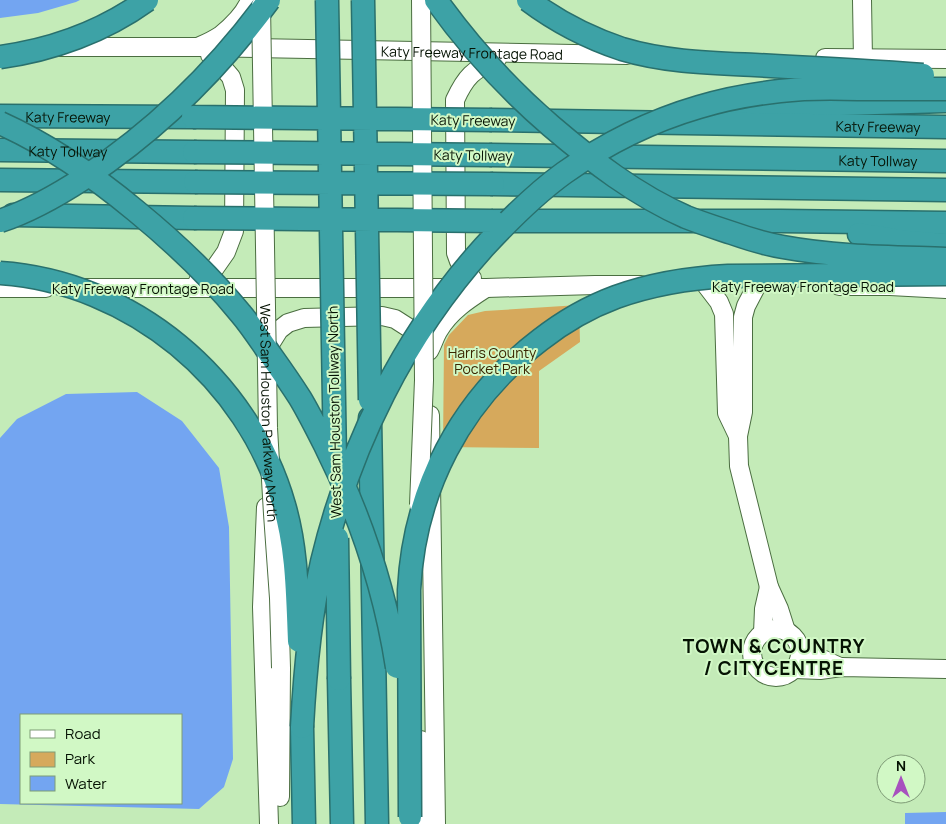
<svg xmlns="http://www.w3.org/2000/svg" width="946" height="824" viewBox="0 0 946 824" font-family="Manrope,sans-serif">
  <style>
    .green { fill: #d6a95c }
    .water { fill: #73a5f1; fill-rule: evenodd }
    .lines { fill: none; stroke-linecap: round; stroke-linejoin: round }
    .secondary-casing { stroke: #4b6e41; stroke-width: 20 }
    .highway-casing { stroke: #29706d; stroke-width: 25 }
    .secondary { stroke: #fff; stroke-width: 18 }
    .highway { stroke: #3da2a6; stroke-width: 22 }
    .secondary-bridge-casing { stroke: #4b6e41; stroke-width: 20; stroke-linecap: butt }
    .highway-bridge-casing { stroke: #29706d; stroke-width: 25; stroke-linecap: butt }
    .secondary-bridge { stroke: #fff; stroke-width: 18 }
    .highway-bridge { stroke: #3da2a6; stroke-width: 22 }
    .labels { text-anchor: middle; dominant-baseline: central; stroke-width: 4; stroke-linejoin: round; paint-order: stroke }
    .street-label { font-size: 14px; fill: #051203; stroke: #d1f8c5 }
    .park-label { font-size: 14px; fill: #3a2500; stroke: #d1f8c5 }
    .district-label { font-size: 19px; font-weight: bold; letter-spacing: 1px; fill: #051203; stroke: #d1f8c5 }
  </style>
  <rect width="100%" height="100%" fill="#c4ebb8"/>
  <path class="green" d="M 579,305 L 580,342 L 539,371 L 539,448 L 443,447 L 444,345 L 449,335 L 468,315 L 485,311 Z"/>
  <path class="water" d="M 0,0 L 80,0 L 76,2 L 38,13 L 0,18 Z
    M 137,392 L 182,421 L 219,468 L 229,527 L 233,759 L 224,787 L 199,809 L 0,804 L 0,438 L 17,419 L 66,394 ZM 181,715 L 181,803 L 21,803 L 21,715 Z
    M 946,812 L 946,824 L 905,824 L 905,813 Z"/>
  <g class="lines">
    <g class="secondary-casing">
      <g id="secondary">
        <path d="M 862,0 L 863,59"/>
        <path d="M 200,46 C 207,43 215,39 221,35 C 232,26 245,13 250,0"/>
        <path id="s1" d="M 60,47 L 199,47 L 627,55"/>
        <path d="M 825,58 L 946,59"/>
        <path d="M 472,278 C 464,270 459,264 456,253 L 455,100 C 466,76 473,70 497,59"/>
        <path d="M 198,281 L 212,272 L 226,252 L 234,231 L 235,90 L 231,77 L 219,63 L 210,55"/>
        <path d="M 706,285 L 719,302 L 724,314 L 727,413 L 738,436"/>
        <path d="M 757,285 L 746,306 L 743,317 L 743,412 L 738,436 L 739,466 L 769,587 L 779,609 L 786,631"/>
        <path d="M 839,286 L 890,286 L 946,289"/>
        <path d="M 0,288 L 46,288"/>
        <path d="M 82,288 L 486,288 L 595,285 L 641,285"/>
        <path d="M 262,337 L 269,346 L 279,330 L 288,323 L 304,318 L 382,316 L 395,319 L 409,328 L 424,345"/>
        <path d="M 429,351 C 433,344 435,336 439,330 C 450,311 469,299 486,288"/>
        <path d="M 430,415 L 436,824"/>
        <path d="M 266,507 L 262,607 L 269,824"/>
        <circle cx="776" cy="653" r="24"/>
        <path d="M 763,633 L 764,609 L 769,587"/>
        <path d="M 800,649 L 840,667"/>
        <path d="M 795,669 L 820,670 L 841,667 L 946,669"/>
        <path d="M 421,740 L 422,824"/>
        <path d="M 280,797 L 281,668"/>
      </g>
    </g>
    <g class="highway-casing">
      <g id="highway">
        <path d="M 717,110 L 769,106 L 946,101"/>
        <path id="s2" d="M 0,116 L 193,117"/>
        <path id="s3" d="M 492,120 L 946,127"/>
        <path id="s4" d="M 0,150 L 194,152"/>
        <path id="s5" d="M 492,155 L 946,161"/>
        <path d="M 0,180 L 195,182"/>
        <path d="M 493,184 L 946,190"/>
        <path d="M 13,215 L 194,218"/>
        <path d="M 494,221 L 781,221 L 946,223"/>
        <path d="M 859,234 L 908,242 L 946,245"/>
        <path d="M 370,418 L 377,824"/>
        <path d="M 339,679 L 342,824"/>
        <path d="M 302,727 L 304,824"/>
      </g>
    </g>
    <use href="#secondary" class="secondary"/>
    <use href="#highway" class="highway"/>
    <g class="secondary-bridge-casing">
      <g id="secondary-bridge">
        <path id="s6" d="M 261,5 L 268,428 L 273,514 L 279,598 L 281,668"/>
        <path d="M 419,505 L 424,380 L 421,0"/>
      </g>
    </g>
    <g class="highway-bridge-casing">
      <path id="highway-bridge" d="M 327,0 L 335,459
        M 363,0 L 370,400
        M 436,0 C 469,46 508,89 551,126 C 592,161 636,195 686,217 C 701,223 717,228 732,233 C 749,239 766,244 783,247 C 837,257 892,257 946,259
        M 528,0 C 556,21 589,38 622,49 C 665,62 711,63 755,65 C 811,68 867,71 923,75
        M 0,57 C 52,50 104,31 147,0
        M 193,117 L 492,120
        M 0,123 C 49,145 95,177 136,211 C 174,242 210,276 241,314 C 253,328 262,343 272,357 C 282,371 291,384 300,398 C 309,413 317,429 325,445 C 360,515 385,589 397,667
        M 194,152 L 492,155
        M 195,182 L 493,184
        M 194,218 L 493,221
        M 0,221 C 30,211 58,195 84,178 C 158,129 217,71 269,0
        M 0,273 C 132,282 248,379 284,505 C 297,549 297,595 299,641
        M 337,538 L 339,679
        M 302,727 C 305,671 310,616 322,562 C 350,445 404,336 484,247 C 509,220 535,194 564,173 C 605,144 651,121 699,107 C 725,99 753,94 780,91 C 806,88 832,88 858,89 C 887,89 917,89 946,89
        M 410,817 L 409,590 C 414,490 460,401 540,340 C 563,322 589,307 616,297 C 652,284 690,278 728,276 L 946,274"/>
    </g>
    <use href="#secondary-bridge" class="secondary-bridge"/>
    <use href="#highway-bridge" class="highway-bridge"/>
  </g>
  <g class="labels">
    <g class="street-label">
      <text stroke="none"><textPath href="#s1" startOffset="412">Katy Freeway Frontage Road</textPath></text>
      <text stroke="none"><textPath href="#s2" startOffset="68">Katy Freeway</textPath></text>
      <text transform="translate(473 120) rotate(1)">Katy Freeway</text>
      <text stroke="none"><textPath href="#s3" startOffset="386">Katy Freeway</textPath></text>
      <text stroke="none"><textPath href="#s4" startOffset="68">Katy Tollway</textPath></text>
      <text transform="translate(473 155) rotate(1)">Katy Tollway</text>
      <text stroke="none"><textPath href="#s5" startOffset="386">Katy Tollway</textPath></text>
      <text x="803" y="286">Katy Freeway Frontage Road</text>
      <text x="143" y="288">Katy Freeway Frontage Road</text>
      <text stroke="none"><textPath href="#s6" startOffset="408">West Sam Houston Parkway North</textPath></text>
      <text transform="translate(334 412) rotate(-91)">West Sam Houston Tollway North</text>
    </g>
    <g class="park-label">
      <text x="492" y="352">Harris County<tspan x="492" dy="16">Pocket Park</tspan></text>
    </g>
    <g class="district-label">
      <text x="774" y="646">TOWN &amp; COUNTRY<tspan x="774" dy="22">/ CITYCENTRE</tspan></text>
    </g>
  </g>
  <rect x="20" y="714" width="162" height="90" fill="#d1f8c5" stroke="#7f9c77"/>
  <rect x="30" y="730" width="25" height="8" fill="#ffffff" stroke="#7f9c77"/>
  <text x="65" y="739" font-size="15" fill="#051203">Road</text>
  <rect x="30" y="752" width="25" height="15" fill="#d6a95c" stroke="#7f9c77"/>
  <text x="65" y="764" font-size="15" fill="#051203">Park</text>
  <rect x="30" y="776" width="25" height="15" fill="#73a5f1" stroke="#7f9c77"/>
  <text x="65" y="789" font-size="15" fill="#051203">Water</text>
  <g transform="translate(901 779)"><circle r="24" fill="#d1f8c5" stroke="#7f9c77"/>
  <path d="M0-4L9 19L0 12L-9 19Z" fill="#a751be"/>
  <text y="-8" font-size="14" font-weight="bold" text-anchor="middle" fill="#051203">N</text>
  </g>
</svg>
